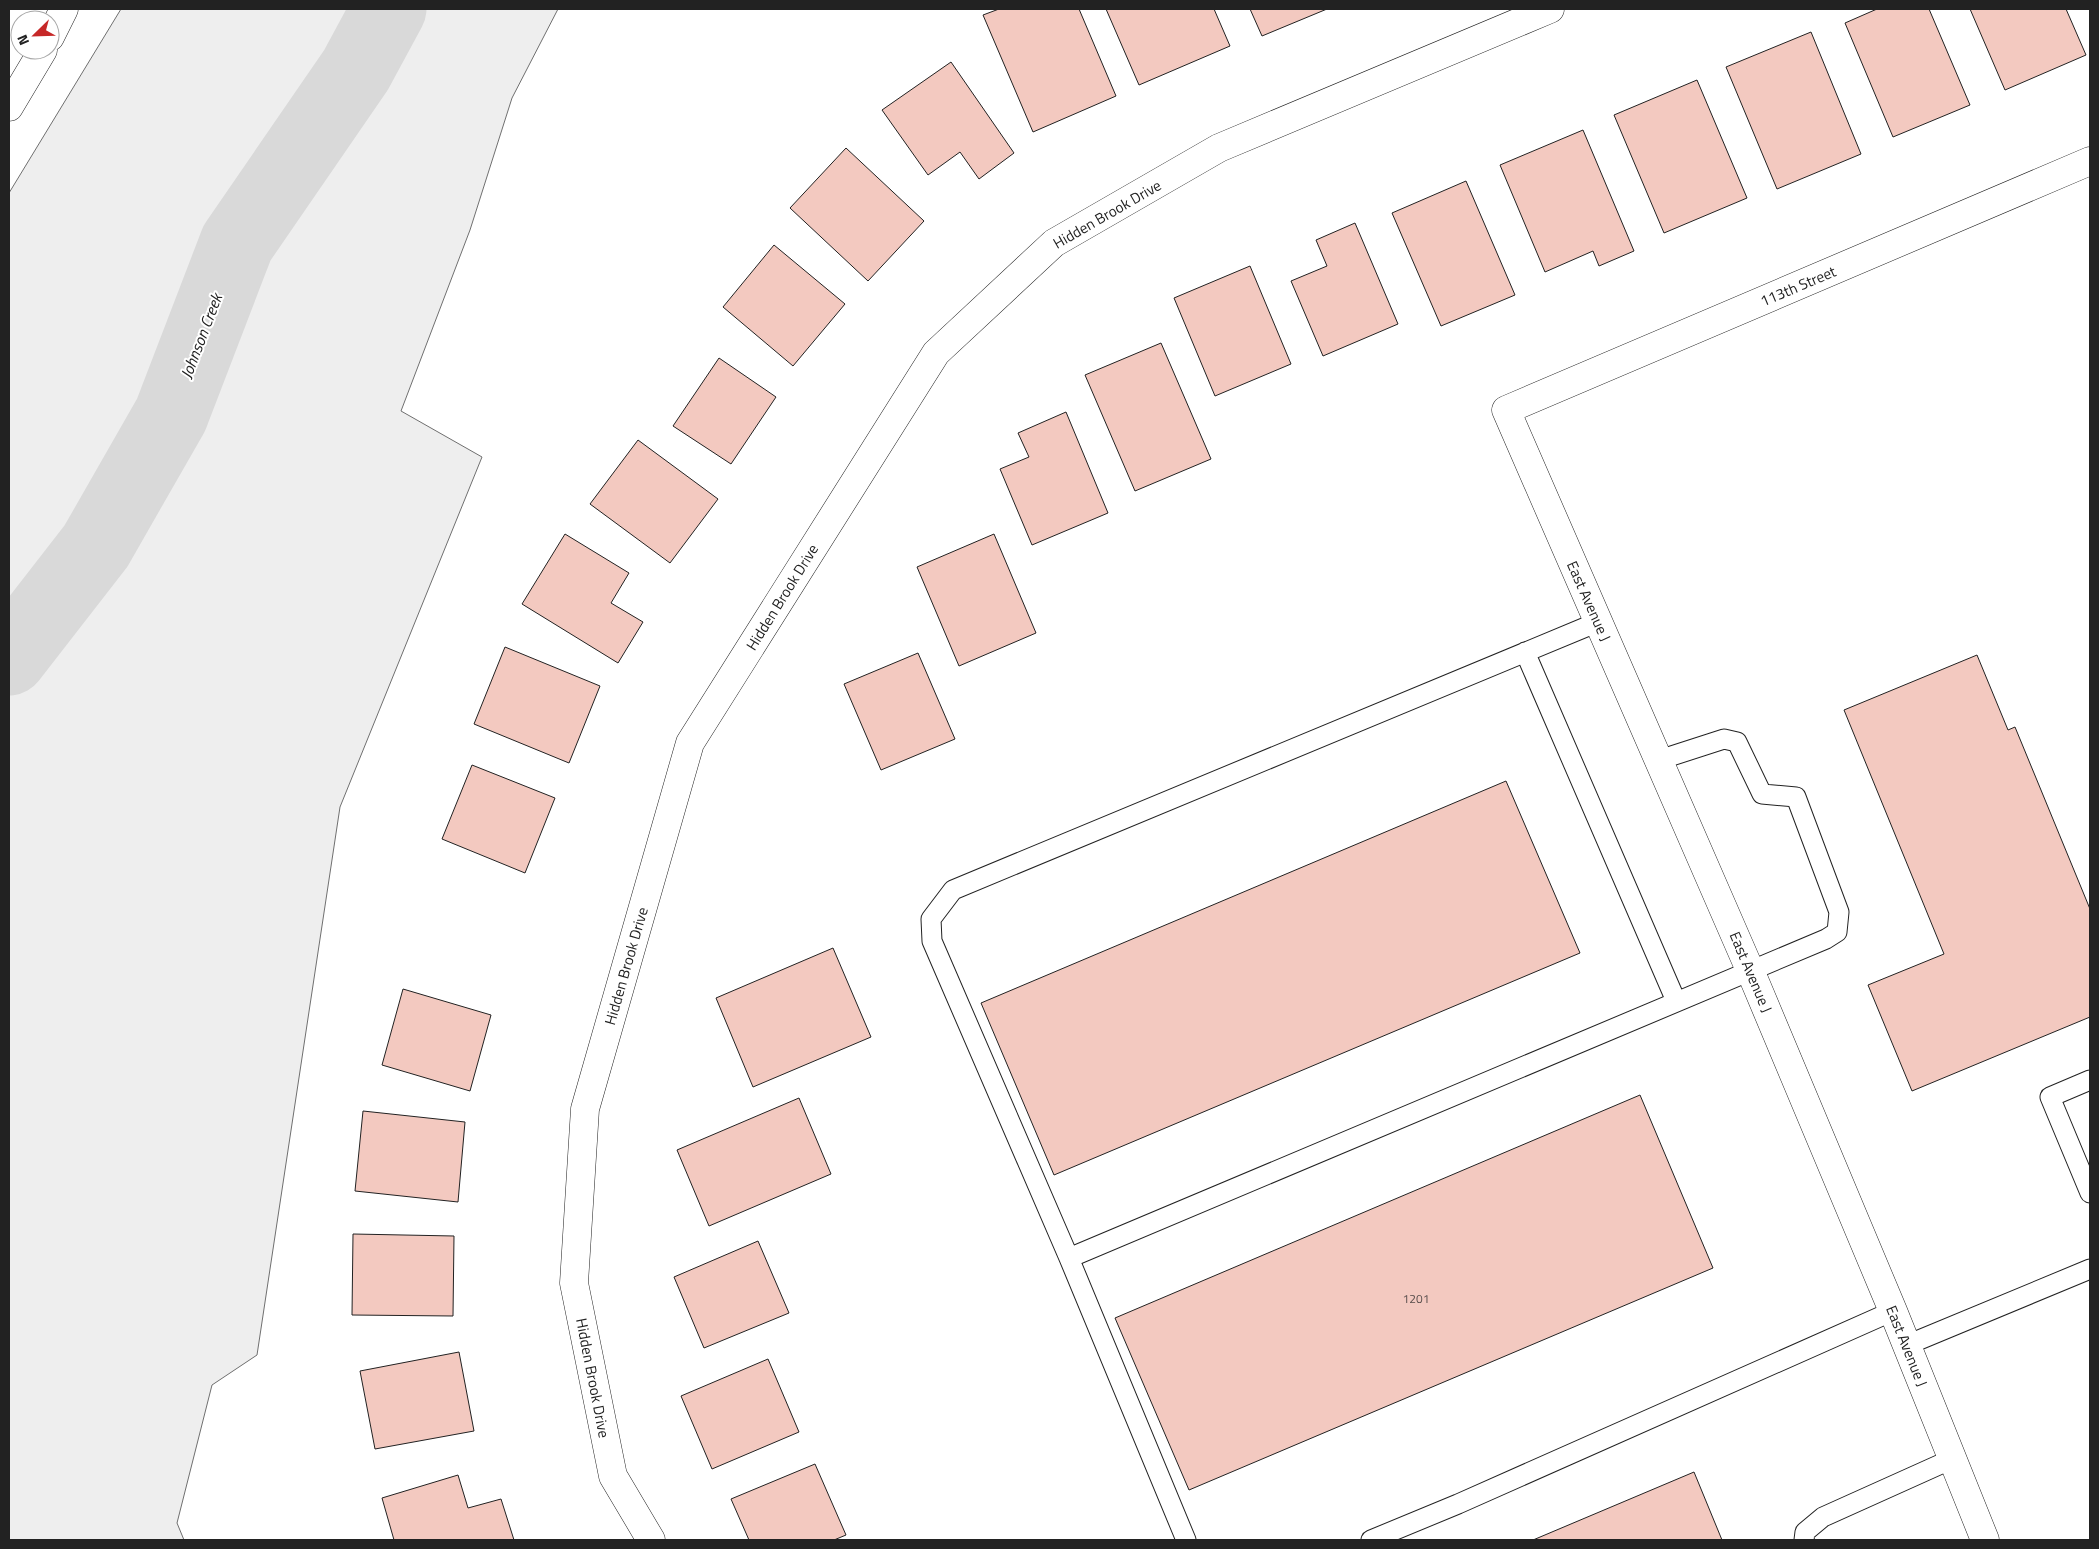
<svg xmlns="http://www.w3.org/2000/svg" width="2099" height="1549" viewBox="0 0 2099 1549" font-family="'Titillium Web',sans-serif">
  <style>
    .green { fill: #eee; stroke: #6f6f6f }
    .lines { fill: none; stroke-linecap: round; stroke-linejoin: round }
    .river { stroke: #d9d9d9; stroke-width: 75 }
    .building { fill: #f3c9c0; stroke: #222 }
    .service-casing { stroke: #222; stroke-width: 21 }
    .minor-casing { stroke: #222; stroke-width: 29 }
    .tertiary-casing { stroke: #222; stroke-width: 29 }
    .service { stroke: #fff; stroke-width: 19 }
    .minor { stroke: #fff; stroke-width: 28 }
    .tertiary { stroke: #fff; stroke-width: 28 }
    .labels { text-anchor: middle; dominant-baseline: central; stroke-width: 4; stroke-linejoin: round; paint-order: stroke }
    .number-label { font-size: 12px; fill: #564c4a }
    .street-label { font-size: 15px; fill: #222; stroke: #fff }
    .water-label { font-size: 16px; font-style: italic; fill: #222; stroke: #fff }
  </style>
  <rect width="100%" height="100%" fill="#fff"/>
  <path class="green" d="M 121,9 L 558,9 L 512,98 L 470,230 L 401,411 L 482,457 L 340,807 L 257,1355 L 212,1385 L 177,1523 L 184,1540 L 9,1540 L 9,193 Z"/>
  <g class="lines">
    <path class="river" d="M 9,658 L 96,546 L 171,415 L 237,243 L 356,70 L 389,9"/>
  </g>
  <path class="building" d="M 999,9 L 1079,9 L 1116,96 L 1033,132 L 983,15 Z
    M 1106,9 L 1214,9 L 1230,46 L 1139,85 Z
    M 1250,9 L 1327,9 L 1262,36 Z
    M 1877,9 L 1929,9 L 1970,105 L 1893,137 L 1845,23 Z
    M 1970,9 L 2066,9 L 2086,55 L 2005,90 Z
    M 1811,32 L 1861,154 L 1777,189 L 1726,67 Z
    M 951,62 L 1014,153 L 979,179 L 960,152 L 928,175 L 882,110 Z
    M 1697,80 L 1747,198 L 1664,233 L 1614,115 Z
    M 1583,130 L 1634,251 L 1599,266 L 1593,251 L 1545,272 L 1500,165 Z
    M 846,148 L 924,221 L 868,281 L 790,208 Z
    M 1466,181 L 1515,295 L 1441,326 L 1392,213 Z
    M 1355,223 L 1398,324 L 1323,356 L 1291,281 L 1327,266 L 1316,240 Z
    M 774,245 L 845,304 L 793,366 L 723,307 Z
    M 1250,266 L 1291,364 L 1215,396 L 1174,298 Z
    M 1161,343 L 1211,459 L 1135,491 L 1085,375 Z
    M 719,358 L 776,397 L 731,464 L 673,426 Z
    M 1066,412 L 1108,513 L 1032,545 L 1000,469 L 1029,457 L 1018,433 Z
    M 638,440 L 718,499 L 670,563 L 590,504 Z
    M 565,534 L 629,573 L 611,603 L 643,622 L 618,663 L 522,604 Z
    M 994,534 L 1036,633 L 959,666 L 917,567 Z
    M 505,647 L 600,686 L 569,763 L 474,724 Z
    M 918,653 L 955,739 L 881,770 L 844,684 Z
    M 1977,655 L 2008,730 L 2015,727 L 2090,909 L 2090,1017 L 1912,1091 L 1868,985 L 1944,954 L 1844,710 Z
    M 472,765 L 555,798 L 525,873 L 442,839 Z
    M 1506,781 L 1580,953 L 1054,1175 L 981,1003 Z
    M 833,948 L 871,1037 L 753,1087 L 716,998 Z
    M 403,989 L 491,1015 L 470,1091 L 382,1065 Z
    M 1640,1095 L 1713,1268 L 1189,1490 L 1115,1318 Z
    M 799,1098 L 831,1174 L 709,1226 L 677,1150 Z
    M 363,1111 L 465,1122 L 458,1202 L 355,1191 Z
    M 353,1234 L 454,1236 L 453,1316 L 352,1315 Z
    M 758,1241 L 789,1313 L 704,1348 L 674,1277 Z
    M 459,1352 L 474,1431 L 375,1449 L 360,1371 Z
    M 768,1359 L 799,1432 L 712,1469 L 681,1396 Z
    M 815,1464 L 846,1535 L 834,1540 L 749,1540 L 731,1499 Z
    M 1694,1472 L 1722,1540 L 1533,1540 Z
    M 458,1475 L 468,1508 L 501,1499 L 514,1540 L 394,1540 L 382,1498 Z"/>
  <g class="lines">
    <g class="service-casing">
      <path id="service" d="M 1525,652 L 1676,1001
        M 2090,1080 L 2050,1097 L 2090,1193
        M 1069,1258 L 1826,939 L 1837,932 L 1839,912 L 1796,797 L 1762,794 L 1737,742 L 1724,739 L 1659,760
        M 1907,1345 L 2090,1269
        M 1186,1540 L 1069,1258 L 932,941 L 931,919 L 953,890 L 1598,622
        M 1371,1540 L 1458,1504 L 1893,1311
        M 1804,1540 L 1805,1532 L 1823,1517 L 1952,1459"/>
    </g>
    <g class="minor-casing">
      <path id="minor" d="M 651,1540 L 613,1476 L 574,1283 L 585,1109 L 690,743 L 936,353 L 1054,243 L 1219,148 L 1550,9
        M 1985,1540 L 1893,1311 L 1750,970 L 1506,410 L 2090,161"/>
    </g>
    <g class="tertiary-casing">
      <path id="tertiary" d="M 50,37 L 64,9
        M 9,107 L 43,50"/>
    </g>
    <use href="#service" class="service"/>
    <use href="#minor" class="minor"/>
    <use href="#tertiary" class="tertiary"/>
  </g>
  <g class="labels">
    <g class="number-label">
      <text x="1416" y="1298">1201</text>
    </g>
    <g class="street-label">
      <text transform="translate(1107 214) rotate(-30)">Hidden Brook Drive</text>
      <text transform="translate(1798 286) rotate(-23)">113th Street</text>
      <text transform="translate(782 597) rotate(-58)">Hidden Brook Drive</text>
      <text transform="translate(1589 601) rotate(66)">East Avenue J</text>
      <text transform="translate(626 966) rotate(-74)">Hidden Brook Drive</text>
      <text transform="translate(1751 972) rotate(67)">East Avenue J</text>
      <text transform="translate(1907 1346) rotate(68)">East Avenue J</text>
      <text transform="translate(593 1378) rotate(79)">Hidden Brook Drive</text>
    </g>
    <g class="water-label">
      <text transform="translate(201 336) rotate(-69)">Johnson Creek</text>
    </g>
  </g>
  <rect width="2099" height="1549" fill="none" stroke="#222222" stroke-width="20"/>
  <g transform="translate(35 35) rotate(247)"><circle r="24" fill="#ffffff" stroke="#a7a7a7"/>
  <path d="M0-4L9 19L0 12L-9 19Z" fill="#c62828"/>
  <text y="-8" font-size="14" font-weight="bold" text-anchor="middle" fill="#222222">N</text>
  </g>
</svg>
